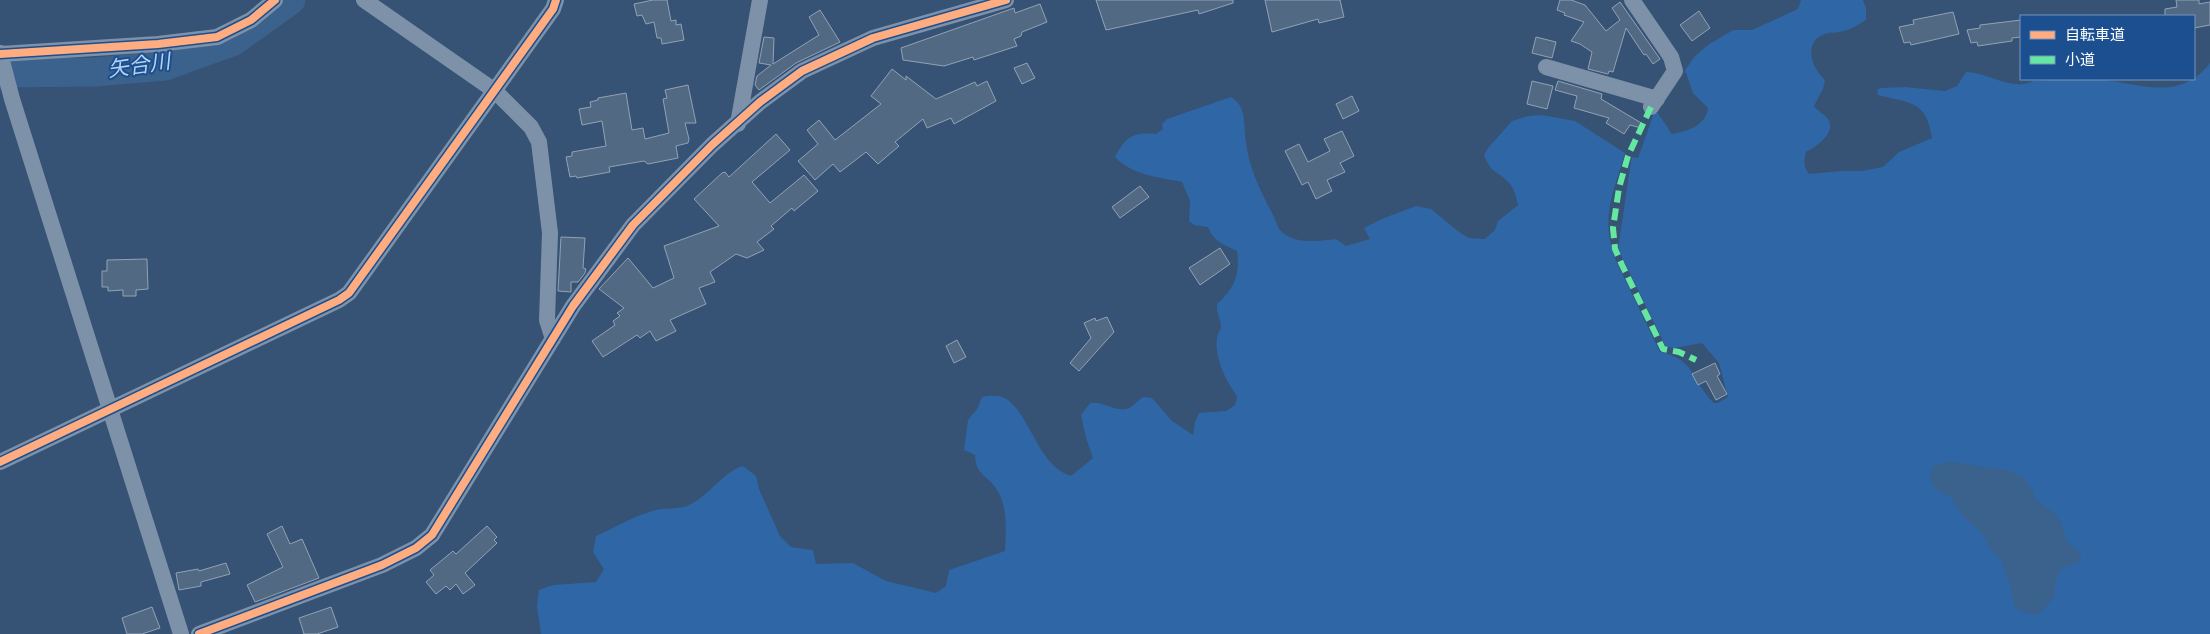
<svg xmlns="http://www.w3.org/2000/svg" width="2210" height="634" viewBox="0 0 2210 634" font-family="'Alegreya Sans','Noto Sans JP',sans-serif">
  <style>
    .green { fill: #2f66a5 }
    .water { fill: #3b618d }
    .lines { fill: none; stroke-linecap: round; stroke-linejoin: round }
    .river { stroke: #3b618d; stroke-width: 29 }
    .building { fill: #526984; stroke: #92a2b6 }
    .street { stroke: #7d92a8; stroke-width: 16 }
    .quiet { stroke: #66e7a1; stroke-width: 6; stroke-dasharray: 12 6; stroke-linecap: butt }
    .cycleway-casing { stroke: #1b4f8f; stroke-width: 11 }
    .cycleway { stroke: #ffac80; stroke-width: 8 }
    .labels { text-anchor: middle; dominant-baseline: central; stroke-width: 4; stroke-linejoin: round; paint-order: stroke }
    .water-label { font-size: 21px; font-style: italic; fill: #b5d3f5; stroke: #1b4f8f }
  </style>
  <rect width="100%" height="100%" fill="#365274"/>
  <path class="green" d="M 1801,0 L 1863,0 L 1866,8 L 1866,20 C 1858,25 1850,30 1840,32 C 1835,33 1829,32 1825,34 C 1802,42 1812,69 1825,80 L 1823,89 L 1814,106 C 1818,111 1824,114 1828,119 C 1837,133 1816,147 1806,152 C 1804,161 1803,166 1809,174 L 1841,171 L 1861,171 L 1883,167 L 1899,152 L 1932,138 C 1926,99 1910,104 1878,95 L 1877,90 L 1880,88 L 1905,87 L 1945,91 L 1957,86 L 1966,72 C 1987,72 2014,92 2033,81 C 2054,80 2075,77 2096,79 C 2138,82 2178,104 2210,63 L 2210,634 L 541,634 L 537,606 L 539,590 L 553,585 L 596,582 L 604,569 L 593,552 L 596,536 C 618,526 637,514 660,509 C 669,508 679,509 687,506 C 708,497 724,471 743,466 L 756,476 L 759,489 L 780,536 L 791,547 L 813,550 L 816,564 L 853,563 L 886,581 L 936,593 L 946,586 L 949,570 L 1005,551 C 1006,532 1008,507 997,490 C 989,476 975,475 975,455 L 964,450 L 968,420 L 977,409 L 982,397 C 988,396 996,395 1002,397 C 1029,407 1036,466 1071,476 L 1093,458 L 1086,438 L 1081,415 L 1090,403 C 1103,401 1113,411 1126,409 C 1132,408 1138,400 1143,397 L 1152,398 L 1172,421 L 1193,435 L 1195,422 L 1199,413 L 1226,411 L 1235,405 L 1237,396 C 1226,381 1214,357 1217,338 C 1217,334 1221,330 1221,327 C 1221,319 1216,314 1217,304 C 1235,288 1240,274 1237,251 C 1224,245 1213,241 1208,227 L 1194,225 L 1189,221 L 1190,201 L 1182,182 C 1157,177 1132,175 1115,157 C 1126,136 1133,132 1156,134 L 1163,129 L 1162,124 L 1167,119 L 1231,97 C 1248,107 1243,126 1246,142 C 1249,168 1260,190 1272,213 C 1275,218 1277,227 1281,231 C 1295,245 1319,241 1336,239 L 1346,246 L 1370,239 L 1364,228 L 1384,218 L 1416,206 L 1431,209 L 1459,232 L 1469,238 L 1485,239 L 1495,230 L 1498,221 L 1518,205 C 1516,197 1514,187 1508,182 C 1497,170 1491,174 1484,155 L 1488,148 L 1512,121 L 1528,116 L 1542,115 L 1575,121 L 1625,153 C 1613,195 1599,219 1617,263 L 1660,352 C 1696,359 1691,381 1714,403 L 1718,403 L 1728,397 L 1719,363 L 1702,343 L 1675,348 L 1666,347 L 1618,249 L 1631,161 L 1632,157 L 1638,158 L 1654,113 L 1657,112 L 1672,134 C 1687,131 1706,126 1708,108 L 1693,93 L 1685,70 L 1695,56 L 1708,45 L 1733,30 L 1752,30 L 1798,9 Z"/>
  <path class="water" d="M 1951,462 L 2011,471 L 2023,477 L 2032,489 L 2036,500 L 2054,513 L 2060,521 L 2067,541 L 2081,554 L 2081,561 L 2061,569 L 2055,582 L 2055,596 L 2038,615 L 2024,612 L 2015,607 L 2013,602 L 2011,586 L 2000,558 L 1990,549 L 1982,533 L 1963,516 L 1950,496 L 1938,491 L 1932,483 L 1930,477 L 1934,466 Z"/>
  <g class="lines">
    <path class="river" d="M 0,75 L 10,73 L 95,72 L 165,66 L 234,41 L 291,0"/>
  </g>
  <path class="building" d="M 653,0 L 667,0 L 671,21 L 676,20 L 676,25 L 681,24 L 684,40 L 662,44 L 661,38 L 657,38 L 654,22 L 646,24 L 642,15 L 637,16 L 634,4 Z
    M 1096,0 L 1233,0 L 1233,3 L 1199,14 L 1198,10 L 1106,30 Z
    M 1265,0 L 1340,0 L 1344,17 L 1319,23 L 1318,19 L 1272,32 Z
    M 1560,0 L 1571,0 L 1585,5 L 1606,31 L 1620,20 L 1612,8 L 1620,2 L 1660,59 L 1653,64 L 1646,54 L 1644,55 L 1626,28 L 1613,72 L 1609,71 L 1608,74 L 1588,69 L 1592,52 L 1580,44 L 1571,41 L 1584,22 L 1564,15 L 1565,13 L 1557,10 Z
    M 2176,0 L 2199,0 L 2199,4 L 2210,2 L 2210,25 L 2194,28 L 2194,16 L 2165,16 L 2165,9 L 2177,7 Z
    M 1040,4 L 1047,22 L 1022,32 L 1021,36 L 1014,39 L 1017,46 L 974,60 L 973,57 L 944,66 L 903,60 L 901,48 L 1014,8 L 1015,13 Z
    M 820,10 L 840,42 L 796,63 L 759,90 L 755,85 L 757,76 L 771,65 L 759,63 L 764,37 L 774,38 L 773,64 L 819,35 L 809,17 Z
    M 1699,11 L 1710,28 L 1692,41 L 1680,25 Z
    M 1953,12 L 1959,34 L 1911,45 L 1910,42 L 1904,43 L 1899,27 L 1914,24 L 1913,20 Z
    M 2021,20 L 2021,37 L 2012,38 L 2012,41 L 1978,46 L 1977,42 L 1971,43 L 1967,30 L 1980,28 L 1980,25 Z
    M 1536,37 L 1556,42 L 1552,58 L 1532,53 Z
    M 1027,63 L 1035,78 L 1022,84 L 1014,68 Z
    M 892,69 L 906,80 L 906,76 L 936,99 L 975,82 L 977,86 L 987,81 L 996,101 L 954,124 L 951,118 L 927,128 L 923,119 L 895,142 L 899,146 L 878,164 L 866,152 L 840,172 L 833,164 L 815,180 L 798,161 L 818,144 L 807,130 L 819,120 L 835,140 L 881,104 L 871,96 Z
    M 1532,81 L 1553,86 L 1547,109 L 1527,104 Z
    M 1558,81 L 1602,94 L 1601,99 L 1643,124 L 1641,128 L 1630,125 L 1624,134 L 1606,123 L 1609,118 L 1574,108 L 1577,96 L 1555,90 Z
    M 688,85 L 696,123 L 685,123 L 689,139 L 688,143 L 676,146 L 678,158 L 648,164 L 644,161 L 609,167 L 610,172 L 577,178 L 576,176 L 570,177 L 566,157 L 572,156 L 572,152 L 606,146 L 602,121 L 582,125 L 579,109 L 591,107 L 590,102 L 598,100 L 598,98 L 626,93 L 632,130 L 643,128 L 645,139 L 669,133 L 663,99 L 667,98 L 665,90 Z
    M 1352,96 L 1359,111 L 1343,119 L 1336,104 Z
    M 1342,131 L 1354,156 L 1340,163 L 1345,172 L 1327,180 L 1332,191 L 1316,199 L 1308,182 L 1302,185 L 1285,151 L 1299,144 L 1308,162 L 1330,151 L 1324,139 Z
    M 776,134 L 790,150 L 752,182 L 770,203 L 804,175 L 818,191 L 794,211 L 792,208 L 771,226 L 774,229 L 757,242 L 764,250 L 747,258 L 736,254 L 710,272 L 715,282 L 699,288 L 706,304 L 670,320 L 676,331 L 656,341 L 650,331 L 640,338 L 637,335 L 603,357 L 592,341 L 615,325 L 613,321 L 620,316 L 617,313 L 624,308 L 599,289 L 628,258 L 653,288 L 674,278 L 664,246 L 719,226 L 694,199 L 722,173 L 725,172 L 729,177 Z
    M 1140,186 L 1149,197 L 1120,218 L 1112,207 Z
    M 561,237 L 585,238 L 583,268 L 586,269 L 585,273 L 578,282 L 571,282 L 571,292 L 558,291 Z
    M 1220,248 L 1230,264 L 1200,285 L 1189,268 Z
    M 147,259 L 148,289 L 136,290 L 136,296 L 123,296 L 123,290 L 108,291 L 108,287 L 102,287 L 102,271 L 107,271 L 107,260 Z
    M 1107,317 L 1114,332 L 1079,371 L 1070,363 L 1091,338 L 1084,323 L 1095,318 L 1096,321 Z
    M 957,340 L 966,357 L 954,363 L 946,346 Z
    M 1715,363 L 1720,374 L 1717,376 L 1727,394 L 1716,400 L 1706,381 L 1698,385 L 1692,374 Z
    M 282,526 L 290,544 L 302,539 L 319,578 L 255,602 L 247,585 L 283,567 L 267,534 Z
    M 487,526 L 497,537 L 494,540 L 497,543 L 465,573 L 475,585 L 463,594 L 456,584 L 450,590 L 446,586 L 436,594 L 426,582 L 434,575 L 430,570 L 453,551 L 456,554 Z
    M 226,563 L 230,574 L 201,582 L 201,586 L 179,590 L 176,573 L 198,569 L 199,571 Z
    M 152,607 L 160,628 L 142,634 L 127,634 L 122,618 Z
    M 331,607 L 338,627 L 317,634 L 304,634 L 299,618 Z"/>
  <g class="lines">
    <path class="street" d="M 364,0 L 495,91 L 531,127 L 539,142 L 550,233 L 547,320 L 553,339
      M 1632,0 L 1671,57 L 1675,71 L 1651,107
      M 0,53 L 12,99 L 181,634
      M 0,54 L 158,44 L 217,37 L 251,20 L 275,0
      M 1546,67 L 1657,99
      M 738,124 L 760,0
      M 0,462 L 339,300 L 349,293 L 553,9 L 556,0
      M 199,634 L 382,565 L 416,548 L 432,535 L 573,306 L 633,225 L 712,145 L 760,102 L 802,71 L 873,38 L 1006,0"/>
    <path class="quiet" d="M 1651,107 L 1628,156 L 1619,188 L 1613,228 L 1615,249 L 1622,265 L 1663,349 L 1679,352 L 1696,360"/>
    <g class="cycleway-casing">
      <path id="cycleway" d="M 0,54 L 158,44 L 217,37 L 251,20 L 275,0
        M 0,462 L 339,300 L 349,293 L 553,9 L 556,0
        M 199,634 L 382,565 L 416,548 L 432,535 L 573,306 L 633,225 L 712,145 L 760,102 L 802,71 L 873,38 L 1006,0"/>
    </g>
    <use href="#cycleway" class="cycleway"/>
  </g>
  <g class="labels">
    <g class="water-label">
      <text transform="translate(139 66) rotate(-8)">矢合川</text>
    </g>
  </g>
  <rect x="2020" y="15" width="175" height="65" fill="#1b4f8f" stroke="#7695bc"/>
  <rect x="2030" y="31" width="25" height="8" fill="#ffac80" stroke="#7695bc"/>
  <text x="2065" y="40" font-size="15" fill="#ffffff">自転車道</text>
  <rect x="2030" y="56" width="25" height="8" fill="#66e7a1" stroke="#7695bc"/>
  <text x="2065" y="65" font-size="15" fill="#ffffff">小道</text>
</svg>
